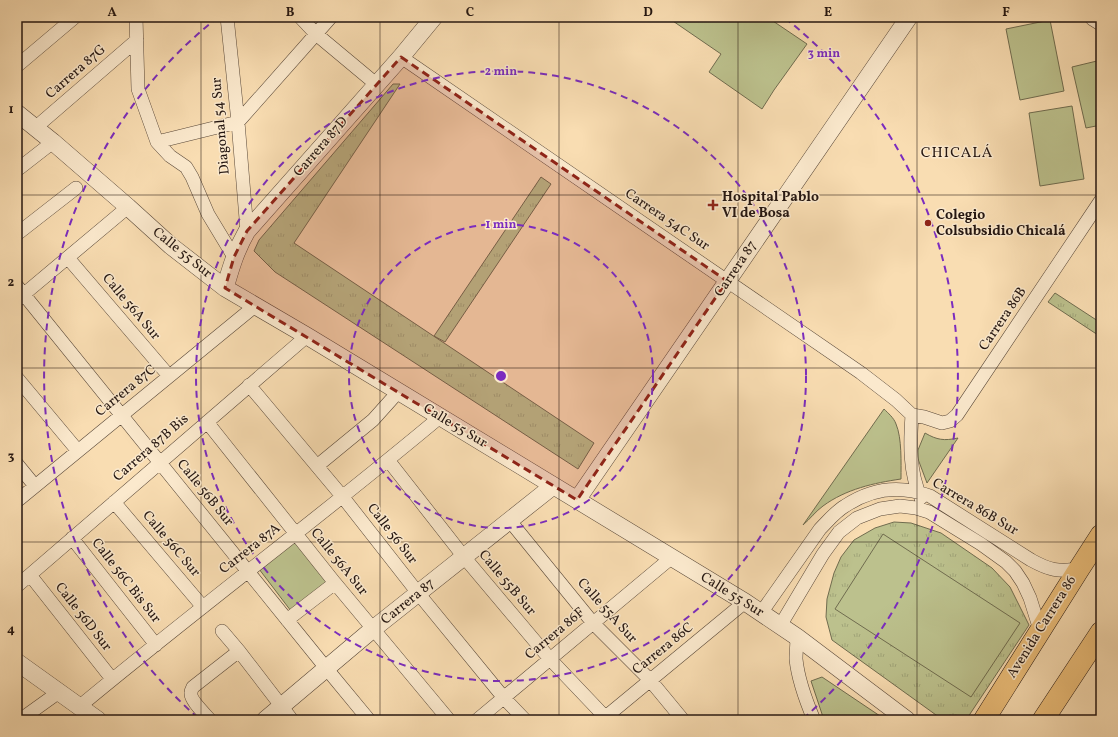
<svg xmlns="http://www.w3.org/2000/svg" width="1118" height="737" viewBox="0 0 1118 737" font-family="Vollkorn,serif">
  <style>
    .grass { fill: url(#grass-tufts); stroke: #706c4f }
    .park { fill: #bcc18d; stroke: #706c4f }
    .lines { fill: none; stroke-linecap: round; stroke-linejoin: round }
    .minor-casing { stroke: #594839; stroke-width: 14 }
    .tertiary-casing { stroke: #594839; stroke-width: 18 }
    .primary-casing { stroke: #241611; stroke-width: 22 }
    .minor { stroke: #fbe9cd; stroke-width: 13 }
    .tertiary { stroke: #fbe9cd; stroke-width: 17 }
    .primary { stroke: #ecbe79; stroke-width: 21 }
    .marked { fill: #8f2418; fill-opacity: 0.2; stroke: #8f2418; stroke-width: 3; stroke-dasharray: 8 5; stroke-linejoin: round }
    .grid { fill: none; stroke: #241611; stroke-width: 1; stroke-opacity: 0.55 }
    .ring { fill: none; stroke: #7b2cbf; stroke-width: 2; stroke-dasharray: 7 5 }
    .poi-dot { fill: #8f2418; stroke: #fbe9cd; stroke-width: 1.5 }
    .labels { text-anchor: middle; dominant-baseline: central; stroke-width: 3; stroke-linejoin: round; paint-order: stroke }
    .street-label { font-size: 14px; fill: #241611; stroke: #fbe9cd }
    .poi-label { font-size: 14px; font-weight: bold; fill: #241611; stroke: #fbe9cd; text-anchor: start }
    .neighbourhood-label { font-size: 15px; letter-spacing: 1px; fill: #241611; stroke: #fbe9cd }
    .centre { fill: #7b2cbf; stroke: #fbe9cd; stroke-width: 2 }
    .ring-label { font-size: 12px; text-anchor: middle; font-weight: bold; fill: #7b2cbf; stroke: #fbe9cd; stroke-width: 3; stroke-linejoin: round; paint-order: stroke }
    .neatline { fill: none; stroke: #241611; stroke-width: 1.5 }
    .grid-label { font-size: 13px; text-anchor: middle; font-weight: bold; fill: #241611 }
  </style>
  <defs>
    <pattern id="grass-tufts" width="24" height="20" patternUnits="userSpaceOnUse"><rect width="24" height="20" fill="#bcc18d"/><path d="M3 7l-1-3M5 7V3M7 7l1-3M15 17l-1-3M17 17v-4M19 17l1-3" fill="none" stroke="#a1a579"/></pattern>
  </defs>
  <rect width="100%" height="100%" fill="#f9ddb2"/>
  <filter id="stains"><feTurbulence type="fractalNoise" baseFrequency=".005" numOctaves="4"/><feColorMatrix values="0 0 0 0 .2 0 0 0 0 .09 0 0 0 0 .02 0 0 0 .5 -.17"/></filter>
  <radialGradient id="worn" r=".72"><stop offset=".6" stop-color="#630" stop-opacity="0"/><stop offset="1" stop-color="#630" stop-opacity=".3"/></radialGradient>
  <path class="grass" d="M 393,84 L 400,84 L 294,243 L 594,443 L 578,469 L 275,272 L 254,251 L 259,240 Z
    M 541,177 L 551,184 L 445,342 L 434,336 Z
    M 1055,293 L 1101,323 L 1101,337 L 1048,302 Z
    M 894,522 L 911,523 L 941,533 L 992,568 L 1010,587 L 1029,625 L 966,720 L 943,720 L 832,640 L 826,617 L 827,599 L 834,573 L 841,557 L 854,540 L 875,528 Z"/>
  <path class="park" d="M 667,17 L 767,17 L 807,44 L 774,90 L 762,109 L 709,72 L 721,54 Z
    M 1050,20 L 1064,91 L 1020,100 L 1006,29 Z
    M 1101,60 L 1101,125 L 1086,128 L 1072,67 Z
    M 1072,106 L 1084,179 L 1040,186 L 1029,113 Z
    M 884,409 C 888,413 894,418 896,424 C 902,438 901,463 901,479 C 874,483 846,489 823,506 C 816,511 810,519 803,525 Z
    M 925,433 C 937,440 944,441 958,438 L 927,483 L 918,459 L 918,450 Z
    M 883,534 L 1020,623 L 971,697 L 835,609 Z
    M 296,540 L 328,582 L 291,611 L 259,569 Z
    M 822,677 L 886,720 L 824,720 L 811,681 Z"/>
  <g class="lines">
    <g class="minor-casing">
      <path id="minor" d="M 136,17 L 138,89 L 157,142 L 170,156 L 186,167 L 192,177 L 208,214 L 234,257
        M 227,17 L 238,122 L 247,231
        M 300,17 L 316,34 L 376,84
        M 401,57 L 861,373 L 896,400 L 912,415
        M 17,66 L 75,17
        M 35,128 L 137,40
        M 157,142 L 238,122 L 331,17
        M 17,170 L 53,142
        M 17,234 L 76,188
        M 68,258 L 169,376
        M 17,286 L 326,668 L 369,720
        M 17,300 L 128,207
        M 17,378 L 78,451
        M 249,385 L 342,496 L 418,593 L 504,698 L 525,720
        M 912,415 L 924,417 L 942,423 L 950,421 L 957,415 L 1101,200
        M 912,415 C 910,443 909,472 921,498
        M 207,422 L 335,583 L 449,720
        M 388,460 L 464,557 L 550,659 L 608,720
        M 17,464 L 35,486
        M 317,466 L 373,420 L 399,391
        M 17,501 L 255,306
        M 114,502 L 203,607
        M 510,521 L 593,623 L 650,680 L 683,720
        M 72,538 L 156,645
        M 30,575 L 112,679
        M 17,586 L 307,336
        M 761,613 L 820,529 C 828,521 835,512 845,506 C 872,488 901,485 930,496 L 1031,560 C 1049,570 1058,572 1079,569
        M 287,620 L 335,583
        M 780,626 L 823,554 L 839,532 L 857,518 L 880,509 L 900,506 L 916,508 L 929,512 L 981,544 L 1006,562 L 1015,571 L 1023,583 L 1030,598 L 1040,630
        M 222,631 L 239,651 L 292,720
        M 797,637 C 797,644 796,652 796,659 C 798,680 806,701 814,720
        M 79,707 C 198,608 322,516 440,417
        M 20,720 L 59,692
        M 210,720 C 205,714 190,700 191,693 C 191,690 192,689 193,687 L 239,651
        M 477,720 L 671,558
        M 602,720 L 745,602"/>
    </g>
    <g class="tertiary-casing">
      <path id="tertiary" d="M 1093,17 L 1101,22
        M 17,113 L 53,142 L 128,207 L 171,246 L 225,288 L 307,336 L 745,602 L 797,637 L 907,720
        M 225,288 C 231,267 236,250 247,231 L 401,57 L 434,17
        M 577,500 L 909,17
        M 17,662 L 98,720
        M 265,720 L 373,629 L 553,486"/>
    </g>
    <g class="primary-casing">
      <path id="primary" d="M 984,720 L 1079,569 L 1101,535
        M 1043,720 L 1101,632"/>
    </g>
    <use href="#minor" class="minor"/>
    <use href="#tertiary" class="tertiary"/>
    <use href="#primary" class="primary"/>
  </g>
  <path class="marked" d="M 401,57 L 727,281 L 577,500 L 225,288 L 234,257 L 247,231 Z"/>
  <path class="grid" d="M 201,17 L 201,720M 380,17 L 380,720M 559,17 L 559,720M 738,17 L 738,720M 917,17 L 917,720M 17,195 L 1101,195M 17,368 L 1101,368M 17,542 L 1101,542"/>
  <g class="ring">
    <circle cx="501" cy="376" r="152"/>
    <circle cx="501" cy="376" r="305"/>
    <path d="M198 718A457 457 0 0 1 217 18M785 18A457 457 0 0 1 804 718"/>
  </g>
  <g class="poi-dot">
    <path d="M711 199h4v4h4v4h-4v4h-4v-4h-4v-4h4z"/>
    <circle cx="928" cy="223" r="4"/>
  </g>
  <g class="labels">
    <g class="street-label">
      <text transform="translate(76 72) rotate(-41)">Carrera 87G</text>
      <text transform="translate(221 126) rotate(-95)">Diagonal 54 Sur</text>
      <text transform="translate(321 147) rotate(-49)">Carrera 87D</text>
      <text transform="translate(667 220) rotate(34)">Carrera 54C Sur</text>
      <text transform="translate(182 253) rotate(39)">Calle 55 Sur</text>
      <text transform="translate(736 269) rotate(-56)">Carrera 87</text>
      <text transform="translate(131 307) rotate(50)">Calle 56A Sur</text>
      <text transform="translate(1003 319) rotate(-56)">Carrera 86B</text>
      <text transform="translate(126 391) rotate(-39)">Carrera 87C</text>
      <text transform="translate(455 426) rotate(31)">Calle 55 Sur</text>
      <text transform="translate(151 448) rotate(-41)">Carrera 87B Bis</text>
      <text transform="translate(205 493) rotate(51)">Calle 56B Sur</text>
      <text transform="translate(975 507) rotate(31)">Carrera 86B Sur</text>
      <text transform="translate(392 534) rotate(52)">Calle 56 Sur</text>
      <text transform="translate(171 544) rotate(50)">Calle 56C Sur</text>
      <text transform="translate(250 549) rotate(-38)">Carrera 87A</text>
      <text transform="translate(339 562) rotate(51)">Calle 56A Sur</text>
      <text transform="translate(126 581) rotate(52)">Calle 56C Bis Sur</text>
      <text transform="translate(507 583) rotate(50)">Calle 55B Sur</text>
      <text transform="translate(732 595) rotate(32)">Calle 55 Sur</text>
      <text transform="translate(408 602) rotate(-39)">Carrera 87</text>
      <text transform="translate(607 611) rotate(48)">Calle 55A Sur</text>
      <text transform="translate(83 617) rotate(52)">Calle 56D Sur</text>
      <text transform="translate(1042 627) rotate(-58)">Avenida Carrera 86</text>
      <text transform="translate(555 634) rotate(-40)">Carrera 86F</text>
      <text transform="translate(663 649) rotate(-39)">Carrera 86C</text>
    </g>
    <g class="poi-label">
      <text x="722" y="197">Hospital Pablo<tspan x="722" dy="16">VI de Bosa</tspan></text>
      <text x="936" y="215">Colegio<tspan x="936" dy="16">Colsubsidio Chicalá</tspan></text>
    </g>
    <g class="neighbourhood-label">
      <text x="957" y="153">CHICALÁ</text>
    </g>
  </g>
  <circle cx="501" cy="376" r="6" class="centre"/>
  <g class="ring-label">
    <text x="824" y="57">3 min</text>
    <text x="501" y="75">2 min</text>
    <text x="501" y="228">1 min</text>
  </g>
  <rect width="1118" height="737" fill="none" stroke="#f9ddb2" stroke-width="44"/>
  <rect x="22" y="22" width="1074" height="693" class="neatline"/>
  <g class="grid-label">
    <text x="112" y="16">A</text>
    <text x="290" y="16">B</text>
    <text x="470" y="16">C</text>
    <text x="648" y="16">D</text>
    <text x="828" y="16">E</text>
    <text x="1006" y="16">F</text>
    <text x="11" y="113">1</text>
    <text x="11" y="286">2</text>
    <text x="11" y="460">3</text>
    <text x="11" y="633">4</text>
  </g>
  <rect width="100%" height="100%" filter="url(#stains)"/>
  <rect width="100%" height="100%" fill="url(#worn)"/>
</svg>
